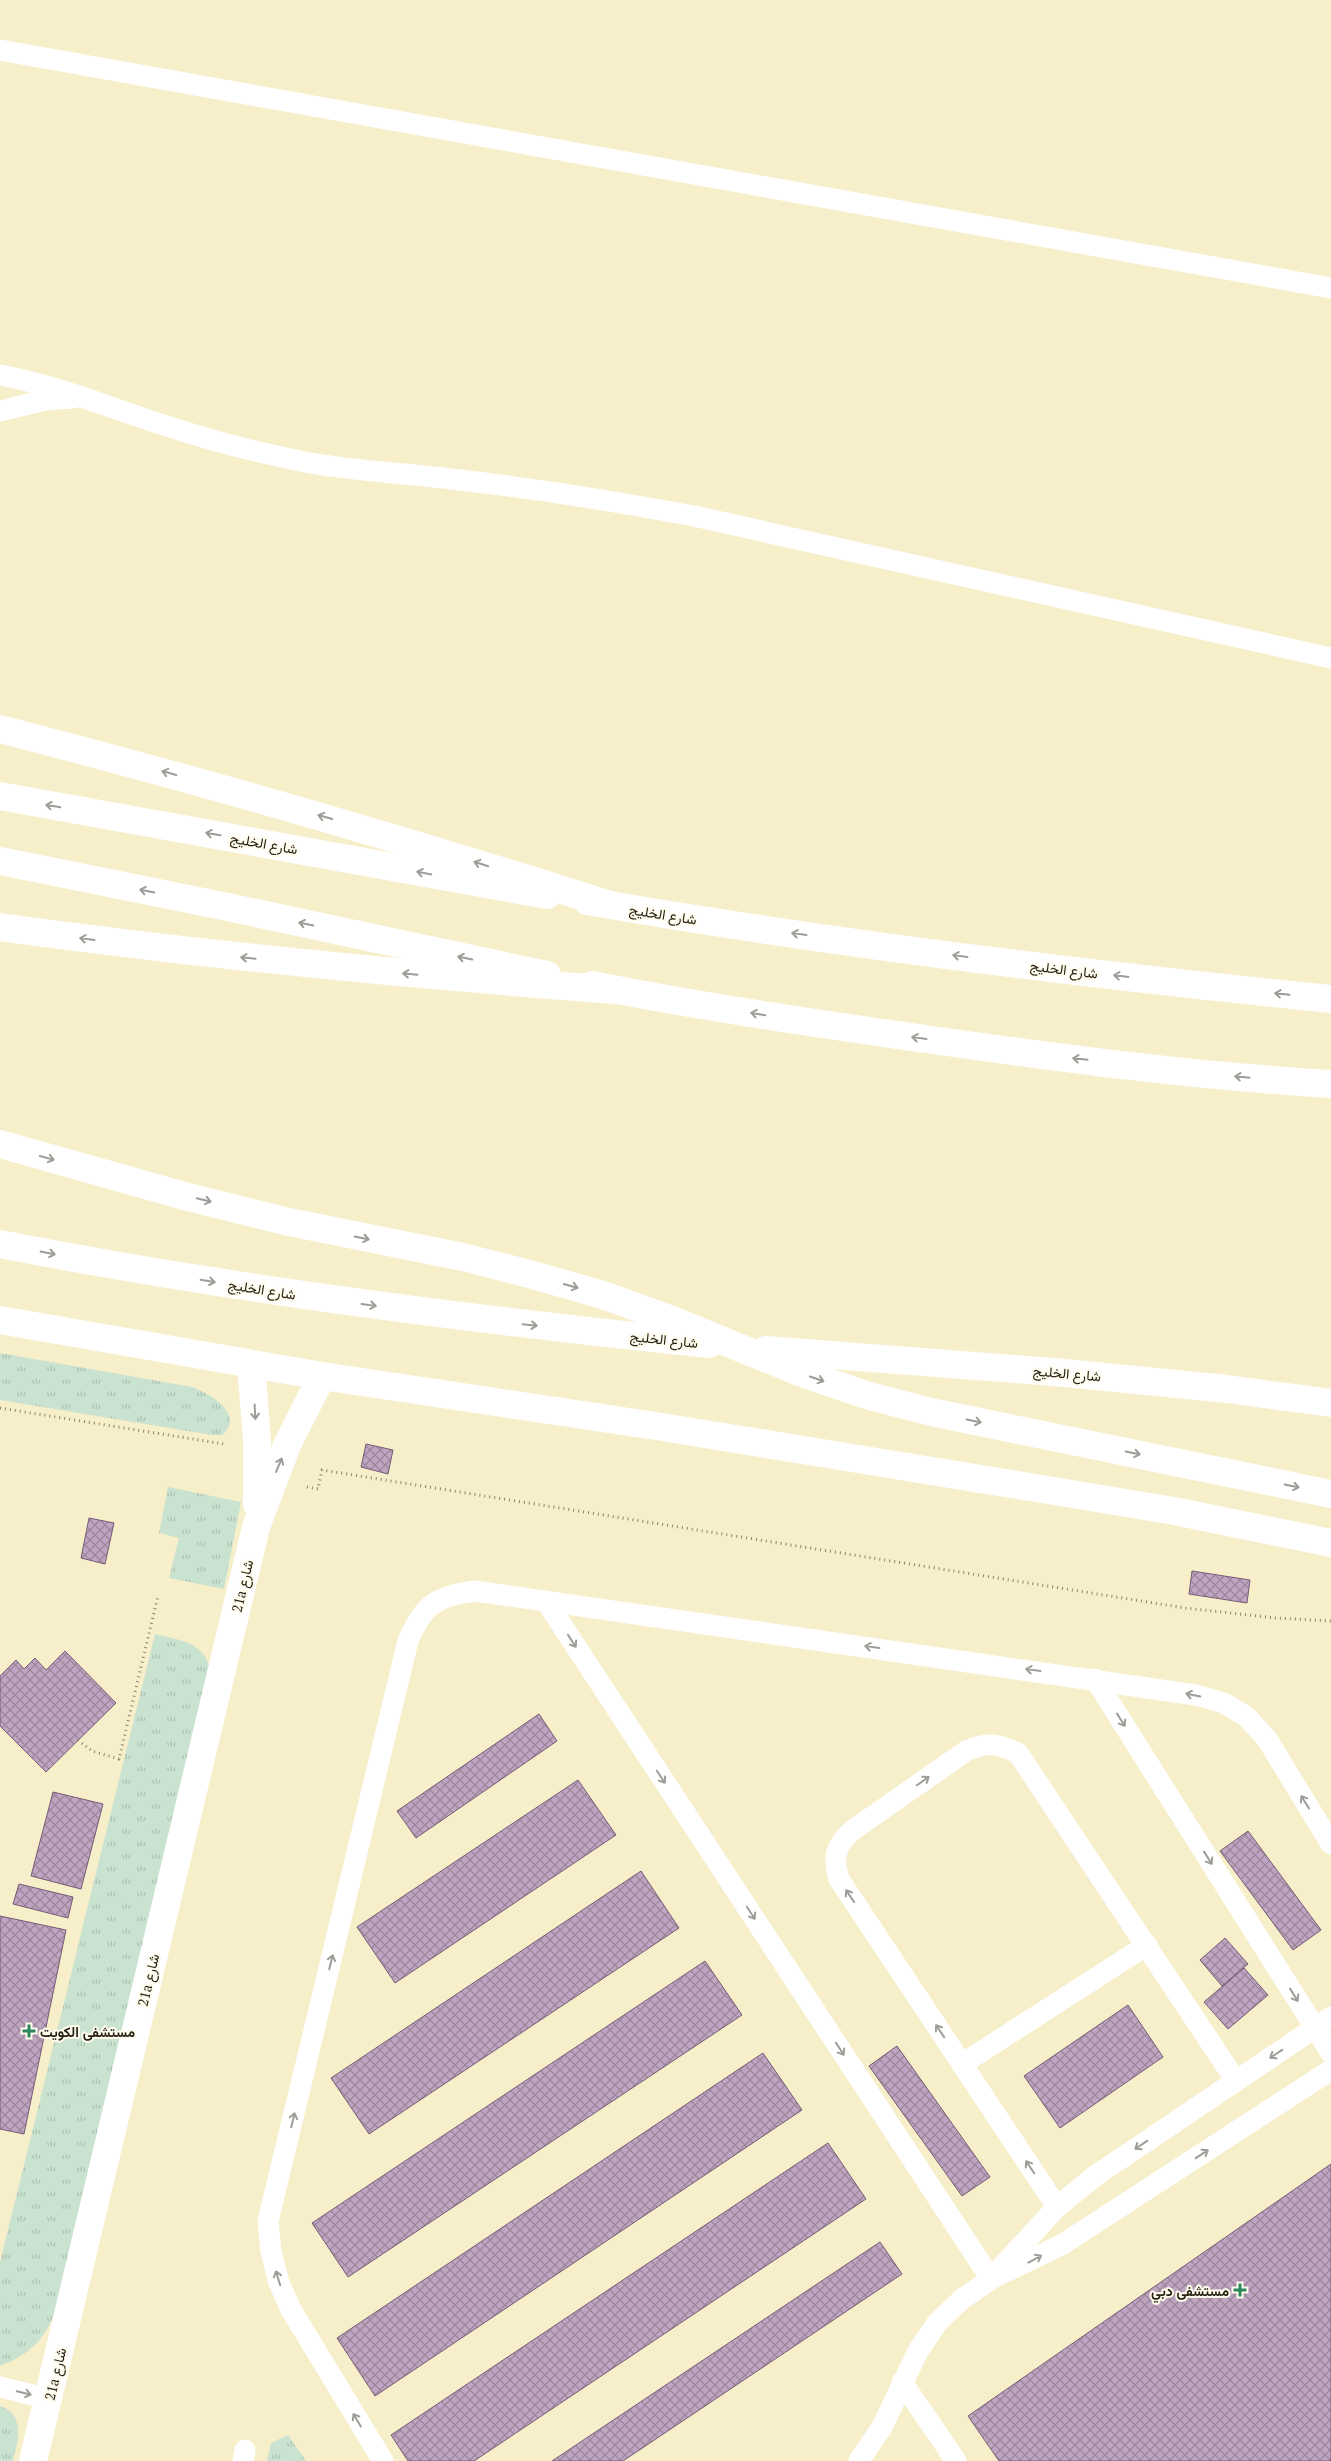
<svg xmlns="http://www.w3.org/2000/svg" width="1331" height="2461" viewBox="0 0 1331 2461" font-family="'PT Serif',Vazirmatn,serif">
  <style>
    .grass { fill: url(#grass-tufts) }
    .building { fill: url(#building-cross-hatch); stroke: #745c75 }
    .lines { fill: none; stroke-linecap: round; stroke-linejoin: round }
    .path { stroke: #8b856c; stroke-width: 3; stroke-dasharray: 1 4; stroke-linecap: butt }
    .service { stroke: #fff; stroke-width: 21 }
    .minor { stroke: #fff; stroke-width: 28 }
    .primary { stroke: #fff; stroke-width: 28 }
    .trunk { stroke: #fff; stroke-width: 28 }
    .oneway { stroke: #9d9c96 }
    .poi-dot { fill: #2a875e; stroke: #fffbed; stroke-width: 2 }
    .labels { text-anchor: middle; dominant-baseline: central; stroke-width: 4; stroke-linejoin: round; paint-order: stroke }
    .street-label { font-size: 14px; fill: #262315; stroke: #fffbed }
    .poi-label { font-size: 14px; font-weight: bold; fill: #262315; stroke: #fffbed; text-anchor: start }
  </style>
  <defs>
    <pattern id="grass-tufts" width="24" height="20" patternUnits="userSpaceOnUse" patternTransform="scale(1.25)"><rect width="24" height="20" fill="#cae2d0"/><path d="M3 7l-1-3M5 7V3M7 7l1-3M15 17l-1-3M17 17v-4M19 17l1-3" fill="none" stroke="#adc2b2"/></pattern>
    <pattern id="building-cross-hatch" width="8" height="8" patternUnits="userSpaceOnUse" patternTransform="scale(1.25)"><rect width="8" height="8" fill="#bfa5c1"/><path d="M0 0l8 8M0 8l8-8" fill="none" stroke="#9b869c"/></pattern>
  </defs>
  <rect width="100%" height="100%" fill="#f7eeca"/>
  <path class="grass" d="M 0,1353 L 192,1387 C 209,1393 246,1414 222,1435 L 212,1435 L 0,1400 Z
    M 168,1487 L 241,1502 L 224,1589 L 169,1578 L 179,1538 L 159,1533 Z
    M 155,1634 C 177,1640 201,1641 209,1665 L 57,2307 C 47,2337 30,2355 0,2366 L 0,2262 Z
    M 0,2406 C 26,2415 18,2441 13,2461 L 0,2461 Z
    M 288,2435 L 306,2461 L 267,2461 L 271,2443 Z"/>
  <path class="building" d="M 366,1444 L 393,1450 L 388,1474 L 361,1467 Z
    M 89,1518 L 114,1523 L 105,1564 L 81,1558 Z
    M 1192,1571 L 1250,1580 L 1247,1603 L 1189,1594 Z
    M 65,1651 L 116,1703 L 46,1772 L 0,1726 L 0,1676 L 16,1660 L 24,1669 L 35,1658 L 46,1670 Z
    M 539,1714 L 557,1741 L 416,1838 L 397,1811 Z
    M 578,1780 L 616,1835 L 395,1983 L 357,1927 Z
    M 53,1792 L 103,1804 L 81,1889 L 31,1876 Z
    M 1248,1831 L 1321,1930 L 1293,1950 L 1220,1851 Z
    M 641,1871 L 679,1928 L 369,2134 L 331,2078 Z
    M 19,1884 L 73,1897 L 68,1918 L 13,1904 Z
    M 0,1916 L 66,1930 L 24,2134 L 0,2129 Z
    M 1225,1938 L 1248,1964 L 1222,1986 L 1200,1960 Z
    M 705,1961 L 742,2015 L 348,2277 L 312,2223 Z
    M 1244,1968 L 1268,1995 L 1228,2029 L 1204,2002 Z
    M 1128,2005 L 1163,2057 L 1060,2128 L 1024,2076 Z
    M 897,2046 L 990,2177 L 962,2196 L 869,2066 Z
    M 763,2053 L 802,2110 L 375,2396 L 337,2338 Z
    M 828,2143 L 866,2199 L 474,2461 L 408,2461 L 391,2435 Z
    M 1331,2164 L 1331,2461 L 999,2461 L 968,2416 Z
    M 880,2242 L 902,2274 L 623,2461 L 552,2461 Z"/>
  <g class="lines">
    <path class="path" d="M 0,1408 L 224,1444
      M 307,1487 L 318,1489 L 322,1470 L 1185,1608 L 1276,1618 L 1331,1621
      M 78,1740 L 92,1751 L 119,1759 L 158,1596"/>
    <path class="service" d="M 0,50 L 1331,288
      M 0,375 C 60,386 115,410 173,428 C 216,442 260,453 305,462 C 353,471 402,473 451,479 C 532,488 613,501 694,516 L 1331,658
      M 0,411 L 45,400 L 73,398
      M 546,1601 L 991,2279
      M 1095,1679 L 1331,2053
      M 962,2064 L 1147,1945
      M 1057,2207 L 839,1879 C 832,1857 836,1844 853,1830 L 966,1751 C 988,1742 996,1743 1018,1753 L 1236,2081
      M 996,2273 L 1057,2207 L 1095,2176 L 1331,2017
      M 902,2382 L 956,2461
      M 0,2387 L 49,2399
      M 243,2461 L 245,2450
      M 383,2461 L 290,2308 L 278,2280 L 271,2251 L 268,2221 L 408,1641 C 423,1605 436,1596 475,1591 L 1196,1695 L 1224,1703 L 1247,1717 L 1267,1739 L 1331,1844
      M 859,2461 L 882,2427 L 918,2351 L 937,2323 L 962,2299 L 991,2279 L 1063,2244 L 1331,2070"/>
    <path class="minor" d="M 0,1320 L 322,1376 L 656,1426 L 1048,1490 L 1174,1511 L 1331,1543
      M 251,1364 L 257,1440 L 257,1504
      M 33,2461 L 256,1527 L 287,1445 L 322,1376"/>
    <path class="primary" d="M 0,796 L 547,895
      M 0,861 L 223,906 L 547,975
      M 587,901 C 833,944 1082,974 1331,999
      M 592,985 C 702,1007 814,1023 925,1039 C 1059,1058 1195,1076 1331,1084
      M 0,1144 L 188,1197 L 289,1222 L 463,1257 L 533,1275 L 603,1295 L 672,1320 L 802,1373 L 866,1395 L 931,1412 L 1331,1494
      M 0,1244 C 235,1290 471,1319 709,1344
      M 766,1350 L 1055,1372 L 1227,1389 L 1331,1403"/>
    <path class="trunk" d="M 0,729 C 206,782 409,841 610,905
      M 0,927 C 205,955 410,975 616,990"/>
  </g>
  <defs><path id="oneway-shaft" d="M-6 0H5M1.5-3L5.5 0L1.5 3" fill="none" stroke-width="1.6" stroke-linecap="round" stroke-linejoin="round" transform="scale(1.25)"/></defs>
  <g class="oneway">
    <use href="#oneway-shaft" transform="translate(169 773) rotate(-164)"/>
    <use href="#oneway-shaft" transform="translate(53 806) rotate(-170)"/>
    <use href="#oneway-shaft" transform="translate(325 817) rotate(-164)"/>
    <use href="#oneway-shaft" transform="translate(213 834) rotate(-170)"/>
    <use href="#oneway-shaft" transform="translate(481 864) rotate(-162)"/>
    <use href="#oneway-shaft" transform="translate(424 873) rotate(-169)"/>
    <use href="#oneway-shaft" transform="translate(147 891) rotate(-169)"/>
    <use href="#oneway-shaft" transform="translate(306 924) rotate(-168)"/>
    <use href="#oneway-shaft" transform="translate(799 934) rotate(-172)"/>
    <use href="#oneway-shaft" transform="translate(87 939) rotate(-172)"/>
    <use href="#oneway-shaft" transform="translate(960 956) rotate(-172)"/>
    <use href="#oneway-shaft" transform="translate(248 958) rotate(-174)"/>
    <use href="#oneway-shaft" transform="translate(465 958) rotate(-168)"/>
    <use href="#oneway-shaft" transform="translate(410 974) rotate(-175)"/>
    <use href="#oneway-shaft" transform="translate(1121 976) rotate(-173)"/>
    <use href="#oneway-shaft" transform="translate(1282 994) rotate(-174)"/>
    <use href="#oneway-shaft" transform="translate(758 1014) rotate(-170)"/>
    <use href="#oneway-shaft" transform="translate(919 1038) rotate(-172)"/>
    <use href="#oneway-shaft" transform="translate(1080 1059) rotate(-174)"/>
    <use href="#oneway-shaft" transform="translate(1242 1077) rotate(-174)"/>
    <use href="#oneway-shaft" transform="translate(47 1158) rotate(15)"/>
    <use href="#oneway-shaft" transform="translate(204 1200) rotate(14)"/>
    <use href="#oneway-shaft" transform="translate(362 1238) rotate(12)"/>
    <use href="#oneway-shaft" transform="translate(48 1253) rotate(11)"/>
    <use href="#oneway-shaft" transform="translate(208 1281) rotate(9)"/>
    <use href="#oneway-shaft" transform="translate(571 1286) rotate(16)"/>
    <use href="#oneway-shaft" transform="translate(369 1305) rotate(8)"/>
    <use href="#oneway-shaft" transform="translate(530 1325) rotate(6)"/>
    <use href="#oneway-shaft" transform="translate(817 1379) rotate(19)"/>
    <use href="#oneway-shaft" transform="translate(255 1412) rotate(87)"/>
    <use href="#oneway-shaft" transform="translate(974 1421) rotate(11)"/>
    <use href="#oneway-shaft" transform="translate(1133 1453) rotate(12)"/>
    <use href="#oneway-shaft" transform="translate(279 1465) rotate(-67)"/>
    <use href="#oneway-shaft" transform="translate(1292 1486) rotate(12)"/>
    <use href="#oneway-shaft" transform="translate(572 1641) rotate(57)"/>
    <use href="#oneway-shaft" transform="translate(872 1647) rotate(-172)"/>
    <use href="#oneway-shaft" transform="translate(1033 1670) rotate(-172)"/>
    <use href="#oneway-shaft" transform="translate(1193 1695) rotate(-168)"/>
    <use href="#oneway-shaft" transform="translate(1121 1720) rotate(58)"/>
    <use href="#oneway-shaft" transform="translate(661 1777) rotate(57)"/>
    <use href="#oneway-shaft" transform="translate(923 1781) rotate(-35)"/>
    <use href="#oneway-shaft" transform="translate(1305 1802) rotate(-122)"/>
    <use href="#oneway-shaft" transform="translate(1208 1858) rotate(58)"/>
    <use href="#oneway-shaft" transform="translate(850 1896) rotate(-124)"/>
    <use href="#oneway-shaft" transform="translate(751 1913) rotate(57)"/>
    <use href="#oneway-shaft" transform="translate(331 1962) rotate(-76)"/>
    <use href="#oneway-shaft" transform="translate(1294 1995) rotate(58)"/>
    <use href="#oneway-shaft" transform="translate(940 2031) rotate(-124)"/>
    <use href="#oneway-shaft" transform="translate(840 2049) rotate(57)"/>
    <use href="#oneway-shaft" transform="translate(1276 2054) rotate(146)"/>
    <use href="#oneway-shaft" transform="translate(293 2120) rotate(-76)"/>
    <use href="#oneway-shaft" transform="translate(1141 2145) rotate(146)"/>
    <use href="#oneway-shaft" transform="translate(1202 2154) rotate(-33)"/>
    <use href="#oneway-shaft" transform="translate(1030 2167) rotate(-124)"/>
    <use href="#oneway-shaft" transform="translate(1035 2259) rotate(-28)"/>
    <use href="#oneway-shaft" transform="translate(278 2278) rotate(-107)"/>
    <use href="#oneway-shaft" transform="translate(24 2393) rotate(14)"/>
    <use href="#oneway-shaft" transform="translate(357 2420) rotate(-121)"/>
  </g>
  <g class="poi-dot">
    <path d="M26.5 2023.5h5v5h5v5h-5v5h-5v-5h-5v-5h5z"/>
    <path d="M1237.5 2282.5h5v5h5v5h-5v5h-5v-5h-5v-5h5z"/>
  </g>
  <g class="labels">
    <g class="street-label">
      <text transform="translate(264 843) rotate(10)">شارع الخليج</text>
      <text transform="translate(663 914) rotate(9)">شارع الخليج</text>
      <text transform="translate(1064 969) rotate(7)">شارع الخليج</text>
      <text transform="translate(262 1289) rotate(9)">شارع الخليج</text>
      <text transform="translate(664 1339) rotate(6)">شارع الخليج</text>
      <text transform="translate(1067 1373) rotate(5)">شارع الخليج</text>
      <text transform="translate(242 1586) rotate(-77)">21a شارع</text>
      <text transform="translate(148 1980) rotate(-77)">21a شارع</text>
      <text transform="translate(55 2374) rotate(-77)">21a شارع</text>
    </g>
    <g class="poi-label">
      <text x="40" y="2031">مستشفى الكويت</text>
      <text x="1229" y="2290" text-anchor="end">مستشفى دبي</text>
    </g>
  </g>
</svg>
